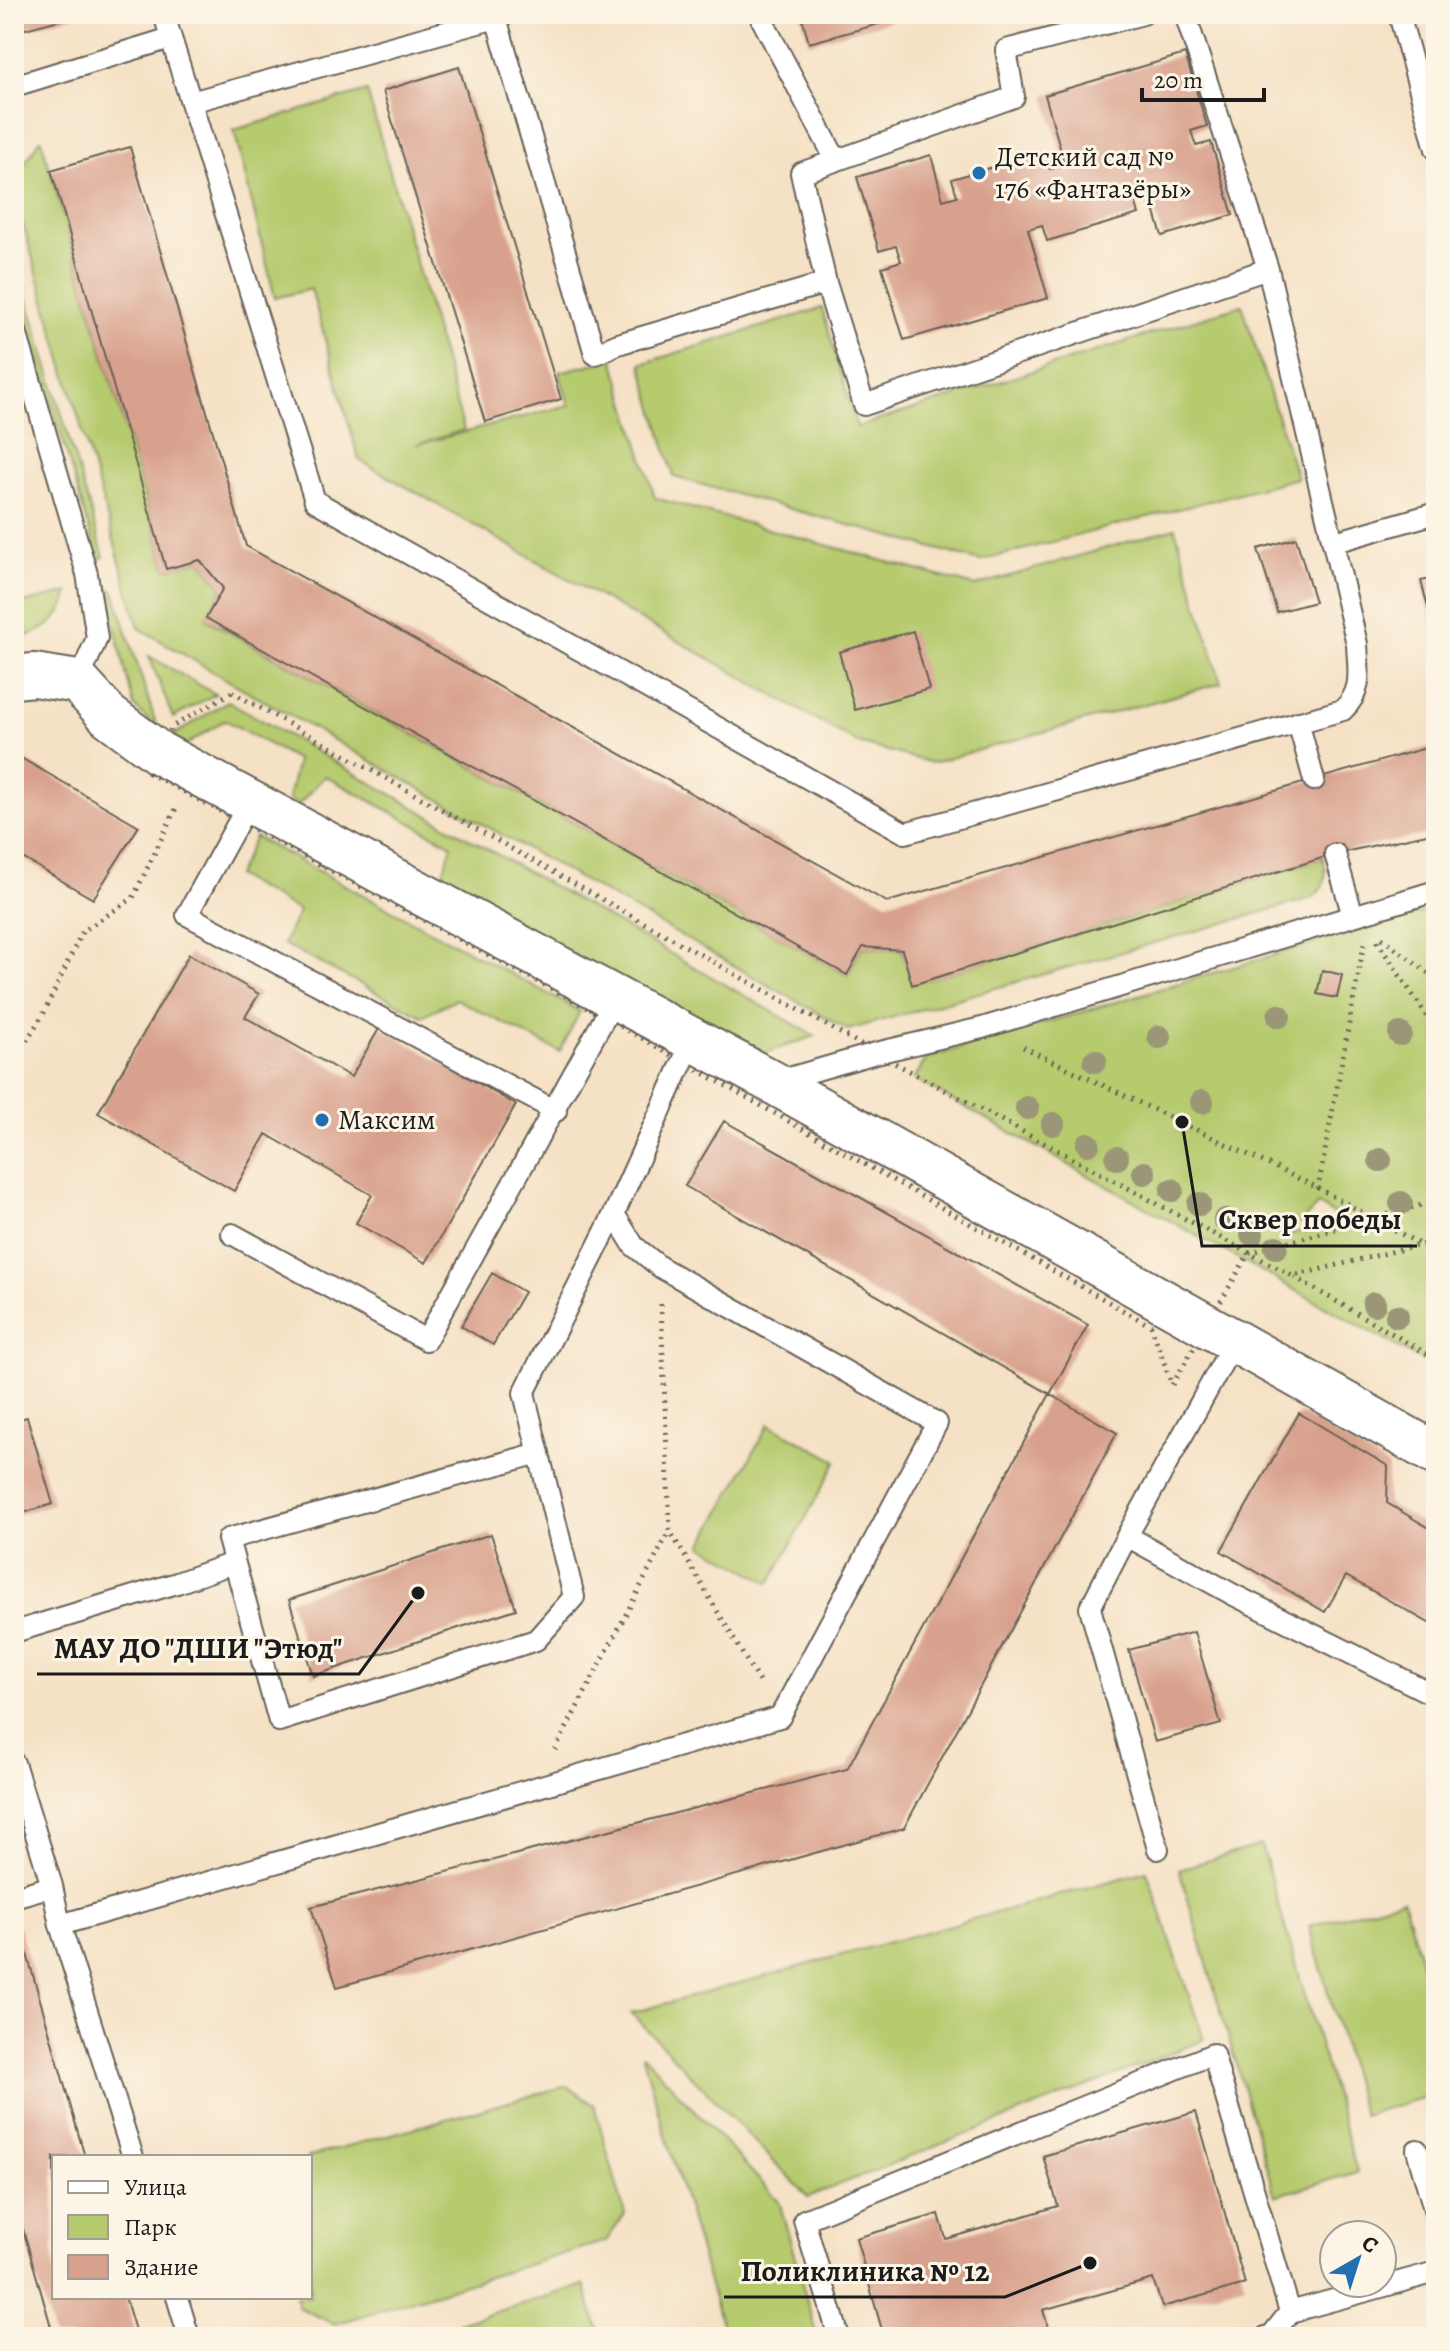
<svg xmlns="http://www.w3.org/2000/svg" width="1450" height="2351" viewBox="0 0 1450 2351" font-family="Alegreya,serif">
  <style>
    .green { fill: #b6ca6e; stroke: #697345; stroke-width: 2; fill-rule: evenodd }
    .building { fill: #d8a18d }
    .lines { fill: none; stroke-linecap: round; stroke-linejoin: round }
    .lane-casing { stroke: #686157; stroke-width: 24 }
    .street-casing { stroke: #686157; stroke-width: 46 }
    .path { stroke: #686157; stroke-width: 5; stroke-dasharray: 2 6; stroke-linecap: butt }
    .lane { stroke: #fff; stroke-width: 20 }
    .street { stroke: #fff; stroke-width: 42 }
    .tree { fill: #9b9678 }
    .poi-dot { fill: #1f6fb2; stroke: #fcf5e5; stroke-width: 3 }
    .labels { text-anchor: middle; dominant-baseline: central; stroke-width: 6; stroke-linejoin: round; paint-order: stroke }
    .poi-label { font-size: 28px; fill: #1c1c1c; stroke: #fcf5e5; text-anchor: start }
    .leader { fill: none; stroke: #1c1c1c; stroke-width: 3 }
    .callout-dot { fill: #1c1c1c; stroke: #fcf5e5; stroke-width: 3 }
    .callout-label { font-size: 30px; text-anchor: middle; font-weight: bold; fill: #1c1c1c; stroke: #fcf5e5; stroke-width: 6; stroke-linejoin: round; paint-order: stroke }
  </style>
  <rect width="100%" height="100%" fill="#fcf5e5"/>
  <filter id="ink" filterUnits="userSpaceOnUse"><feTurbulence type="fractalNoise" baseFrequency=".0125" numOctaves="2"/><feDisplacementMap in="SourceGraphic" scale="16" xChannelSelector="R" yChannelSelector="G"/><feConvolveMatrix kernelMatrix="1 2 1 2 8 2 1 2 1" color-interpolation-filters="sRGB"/></filter>
  <filter id="wash" filterUnits="userSpaceOnUse"><feTurbulence type="fractalNoise" baseFrequency=".006" numOctaves="4" result="noise"/><feDisplacementMap in="SourceGraphic" scale="32" xChannelSelector="R" yChannelSelector="G"/><feGaussianBlur stdDeviation="1.8" result="paint"/><feColorMatrix in="noise" values="0 0 0 0 0 0 0 0 0 0 0 0 0 0 0 0 0 1.4 0 .05"/><feComposite in="paint" operator="in"/></filter>
  <g filter="url(#wash)">
    <rect width="100%" height="100%" fill="#f5e1c5"/>
    <path class="green" d="M 367,91 L 464,430 L 416,445 L 569,405 L 559,372 L 613,359 L 655,498 L 975,586 L 1175,528 L 1221,683 L 932,763 L 858,743 L 359,460 L 311,289 L 275,298 L 234,130 Z
      M 41,139 L 166,569 L 200,560 L 223,588 L 206,619 L 847,975 L 863,947 L 902,950 L 913,984 L 1323,858 C 1328,874 1326,888 1312,898 L 848,1030 L 222,677 L 139,628 L 14,193 L 14,178 Z
      M 14,253 L 104,557 L 98,559 L 14,276 Z
      M 1242,305 L 1297,478 L 980,561 L 674,477 L 641,364 L 822,308 L 857,427 Z
      M 105,587 L 114,591 L 158,730 L 134,706 Z
      M 69,592 C 61,623 43,632 14,640 L 14,605 Z
      M 149,656 L 215,694 L 173,718 Z
      M 228,701 L 815,1036 L 763,1054 L 439,885 L 452,845 L 325,776 L 298,805 L 288,799 L 297,760 L 225,720 L 186,745 L 171,737 Z
      M 255,837 L 580,1011 L 560,1052 L 456,999 L 422,1016 L 283,944 L 299,911 L 236,876 Z
      M 1436,909 L 1436,1368 L 914,1079 L 927,1058 L 1368,927 ZM 1318,1205 L 1343,1220 L 1288,1235 Z
      M 769,1424 L 837,1461 L 770,1583 L 702,1545 Z
      M 1261,1845 L 1357,2172 L 1275,2196 L 1179,1869 Z
      M 1147,1871 L 1204,2040 L 808,2197 L 631,2013 Z
      M 1403,1899 L 1436,2014 L 1436,2094 L 1363,2115 L 1309,1926 Z
      M 642,2054 L 779,2201 L 817,2337 L 725,2337 Z
      M 567,2086 L 594,2105 L 625,2214 L 606,2241 L 335,2324 L 299,2308 L 296,2297 L 310,2297 L 308,2157 Z
      M 584,2285 L 601,2337 L 462,2337 L 459,2323 Z"/>
    <g id="blocks">
      <path class="building" d="M 14,14 L 78,14 L 78,15 L 14,32 Z
        M 801,14 L 911,14 L 912,15 L 809,43 Z
        M 1185,54 L 1207,126 L 1191,131 L 1196,146 L 1211,142 L 1233,215 L 1162,236 L 1149,192 L 1134,197 L 1139,214 L 1047,241 L 1042,225 L 1028,229 L 1048,298 L 904,340 L 882,267 L 901,261 L 896,246 L 879,251 L 857,177 L 931,155 L 943,200 L 957,196 L 952,179 L 1045,152 L 1050,169 L 1065,165 L 1045,95 Z
        M 459,67 L 561,399 L 485,422 L 383,91 Z
        M 130,147 L 246,546 L 887,902 L 1436,745 L 1436,832 L 1335,854 L 912,985 L 902,950 L 863,947 L 847,975 L 206,618 L 223,588 L 200,560 L 166,569 L 51,170 Z
        M 1296,538 L 1315,602 L 1277,612 L 1258,549 Z
        M 1436,578 L 1436,634 L 1435,634 L 1421,581 Z
        M 913,631 L 929,689 L 855,710 L 839,652 Z
        M 14,754 L 139,826 L 93,899 L 14,853 Z
        M 189,954 L 259,994 L 245,1017 L 351,1077 L 380,1027 L 516,1105 L 426,1263 L 356,1223 L 372,1195 L 266,1134 L 234,1191 L 98,1113 Z
        M 1322,970 L 1342,975 L 1337,998 L 1317,994 Z
        M 724,1121 L 1088,1325 L 1050,1394 L 1117,1433 L 904,1828 L 337,1987 L 311,1907 L 847,1769 L 1050,1394 L 685,1186 Z
        M 492,1273 L 524,1292 L 493,1345 L 461,1326 Z
        M 1299,1413 L 1388,1466 L 1387,1503 L 1436,1532 L 1436,1627 L 1346,1576 L 1325,1612 L 1221,1551 Z
        M 27,1417 L 53,1504 L 14,1516 L 14,1421 Z
        M 491,1534 L 516,1609 L 313,1676 L 289,1600 Z
        M 1194,1632 L 1221,1724 L 1155,1742 L 1129,1650 Z
        M 19,1926 L 85,2157 L 54,2157 L 54,2297 L 125,2297 L 137,2337 L 54,2337 L 14,2198 L 14,1928 Z
        M 1196,2112 L 1245,2284 L 1162,2307 L 1153,2279 L 1043,2310 L 1051,2337 L 884,2337 L 856,2238 L 939,2214 L 946,2239 L 1058,2206 L 1043,2156 Z"/>
    </g>
  </g>
  <g filter="url(#ink)">
    <use href="#blocks" fill-opacity="0" stroke="#686157" stroke-width="2"/>
    <g class="lines">
      <g class="lane-casing">
        <path id="lane" d="M 759,14 L 836,160
          M 1185,14 L 1268,269
          M 1399,14 L 1436,149
          M 171,38 L 315,501 L 905,833 L 1343,710 C 1364,690 1358,670 1357,644 L 1268,269 L 864,405 L 826,283 L 618,344 L 595,354 L 496,18 L 191,102
          M 14,86 L 171,38 L 164,14
          M 826,283 L 801,173 L 1014,97 L 1006,50 L 1143,14
          M 14,325 L 87,574 L 97,638 L 78,682
          M 1335,542 L 1436,513
          M 1298,722 L 1314,780
          M 250,801 L 187,915 L 556,1111
          M 1335,854 L 1353,916
          M 775,1082 L 876,1053 L 982,1028 L 1436,891
          M 232,1234 L 426,1340 L 615,999
          M 1234,1342 L 1127,1536 L 1232,1594 L 1436,1696
          M 539,1453 L 228,1539 L 279,1721 L 536,1640 L 574,1597 L 524,1393 L 614,1214 L 692,1041
          M 1127,1536 L 1090,1608 L 1158,1849
          M 14,1632 L 177,1583 L 233,1563
          M 14,1763 L 52,1886 L 60,1925 L 133,2157
          M 14,1897 L 52,1886
          M 60,1925 L 780,1717 L 937,1423 L 660,1267 L 634,1246 L 614,1214
          M 1417,2150 L 1436,2216
          M 177,2297 L 189,2337
          M 839,2337 L 804,2220 L 1213,2054 L 1290,2312
          M 1266,2337 L 1272,2335 L 1290,2312 L 1436,2272"/>
      </g>
      <g class="street-casing">
        <path id="street" d="M 14,677 L 34,675 L 78,682 L 109,716 L 159,753 L 774,1083 L 1436,1454"/>
      </g>
      <path class="path" d="M 232,692 L 876,1053 L 1249,1253 L 1172,1385 L 1151,1326 L 606,1018 L 149,773 L 172,727 Z
        M 1382,938 L 1436,979
        M 1377,941 L 1436,1030
        M 1364,944 L 1318,1188 L 1436,1253
        M 1023,1047 L 1318,1188
        M 14,1061 L 44,1013 L 82,932 L 133,898 L 176,808
        M 1436,1201 L 1249,1253 L 1293,1276 L 1436,1241
        M 1294,1277 L 1436,1359
        M 661,1304 L 670,1531 L 761,1685
        M 555,1750 L 669,1532"/>
      <use href="#lane" class="lane"/>
      <use href="#street" class="street"/>
    </g>
    <g class="tree">
      <circle cx="1279" cy="1016" r="12"/>
      <circle cx="1400" cy="1034" r="12"/>
      <circle cx="1159" cy="1037" r="12"/>
      <circle cx="1095" cy="1061" r="12"/>
      <circle cx="1202" cy="1102" r="12"/>
      <circle cx="1027" cy="1108" r="12"/>
      <circle cx="1053" cy="1124" r="12"/>
      <circle cx="1088" cy="1144" r="12"/>
      <circle cx="1117" cy="1158" r="12"/>
      <circle cx="1380" cy="1160" r="12"/>
      <circle cx="1144" cy="1173" r="12"/>
      <circle cx="1172" cy="1190" r="12"/>
      <circle cx="1401" cy="1203" r="12"/>
      <circle cx="1199" cy="1204" r="12"/>
      <circle cx="1225" cy="1220" r="12"/>
      <circle cx="1252" cy="1234" r="12"/>
      <circle cx="1276" cy="1247" r="12"/>
      <circle cx="1374" cy="1304" r="12"/>
      <circle cx="1397" cy="1316" r="12"/>
    </g>
  </g>
  <g class="poi-dot">
    <circle cx="979" cy="173" r="8"/>
    <circle cx="322" cy="1120" r="8"/>
  </g>
  <g class="labels">
    <g class="poi-label">
      <text x="995" y="157">Детский сад №<tspan x="995" dy="32">176 «Фантазёры»</tspan></text>
      <text x="338" y="1120">Максим</text>
    </g>
  </g>
  <path class="leader" d="M1182 1122L1202 1246H1417M418 1593L359 1674H37M1090 2263L1005 2297H724"/>
  <g class="callout-dot">
    <circle cx="1182" cy="1122" r="8"/>
    <circle cx="418" cy="1593" r="8"/>
    <circle cx="1090" cy="2263" r="8"/>
  </g>
  <g class="callout-label">
    <text x="1310" y="1229">Сквер победы</text>
    <text x="198" y="1658">МАУ ДО "ДШИ "Этюд"</text>
    <text x="865" y="2281">Поликлиника № 12</text>
  </g>
  <rect width="1450" height="2351" fill="none" stroke="#fcf5e5" stroke-width="48"/>
  <rect x="52" y="2155" width="260" height="144" fill="#fcf5e5" stroke="#a29e95" stroke-width="2"/>
  <rect x="68" y="2181" width="40" height="12" fill="#ffffff" stroke="#a29e95" stroke-width="2"/>
  <text x="124" y="2195" font-size="24" fill="#1c1c1c">Улица</text>
  <rect x="68" y="2215" width="40" height="24" fill="#b6ca6e" stroke="#a29e95" stroke-width="2"/>
  <text x="124" y="2235" font-size="24" fill="#1c1c1c">Парк</text>
  <rect x="68" y="2255" width="40" height="24" fill="#d8a18d" stroke="#a29e95" stroke-width="2"/>
  <text x="124" y="2275" font-size="24" fill="#1c1c1c">Здание</text>
  <g transform="translate(1358 2259) rotate(39)"><circle r="38" fill="#fcf5e5" stroke="#a29e95" stroke-width="2"/>
  <path d="M0-6L14 30L0 20L-14 30Z" fill="#1f6fb2"/>
  <text y="-12" font-size="22" font-weight="bold" text-anchor="middle" fill="#1c1c1c">С</text>
  </g>
  <path d="M1142 88v12h122v-12" fill="none" stroke="#1c1c1c" stroke-width="4"/>
  <text x="1154" y="88" font-size="24" fill="#1c1c1c" stroke="#fcf5e5" stroke-width="6" paint-order="stroke">20 m</text>
</svg>
